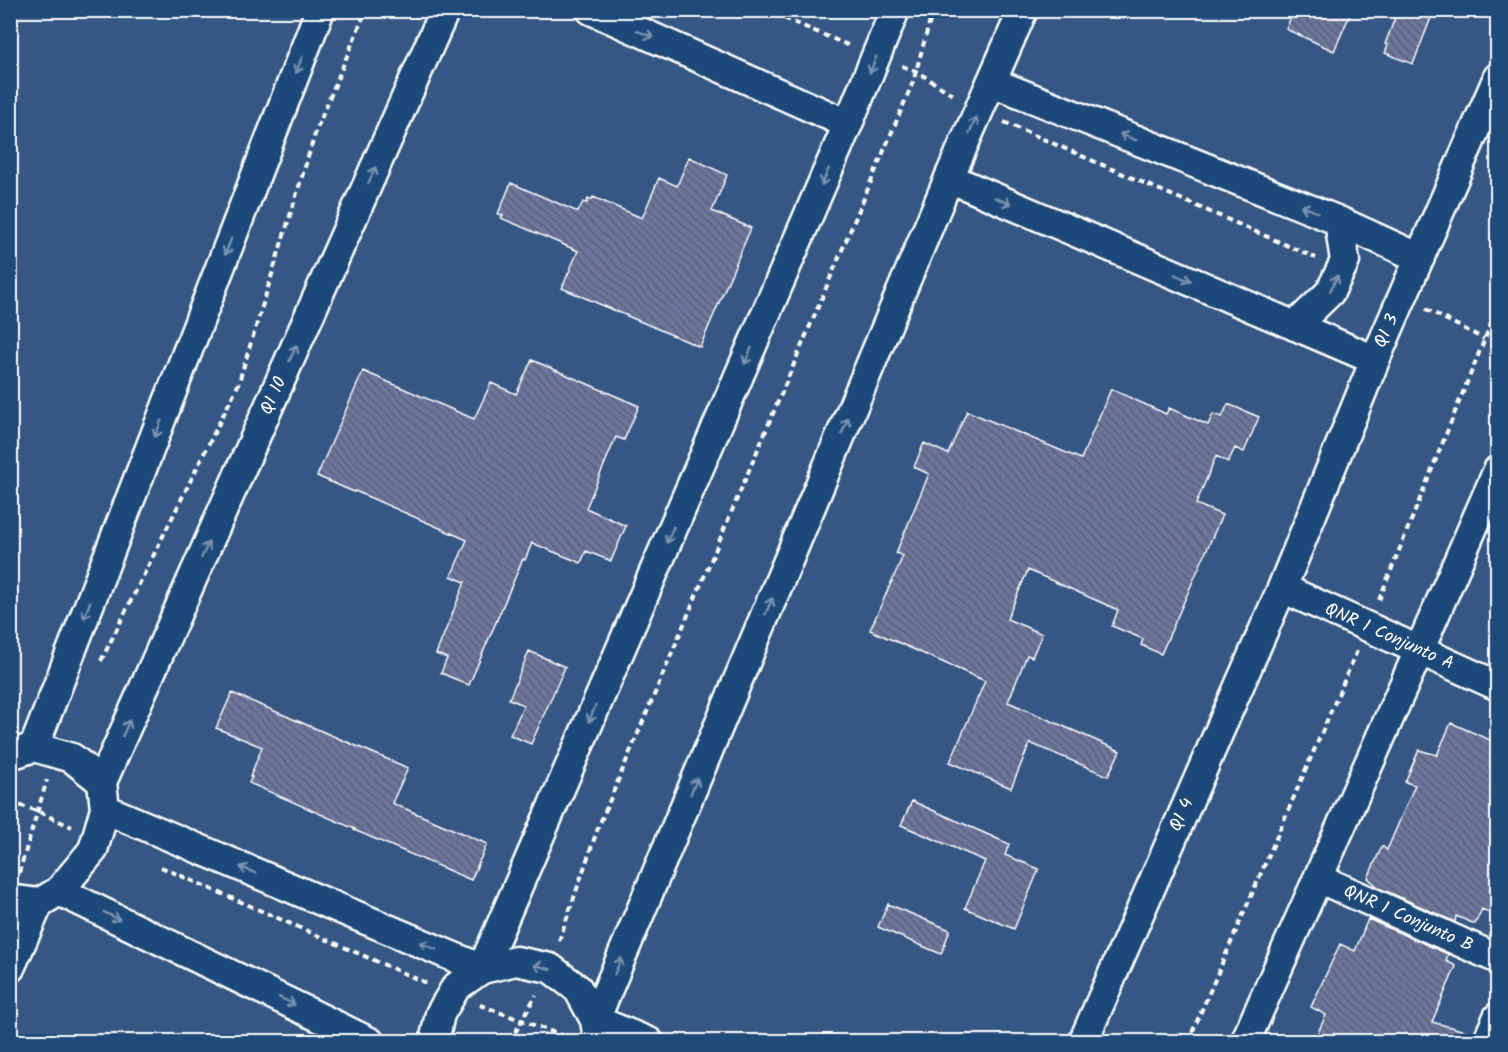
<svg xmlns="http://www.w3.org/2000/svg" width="1508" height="1052" viewBox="0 0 1508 1052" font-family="Kalam,sans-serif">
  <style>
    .building { fill: url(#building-back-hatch); stroke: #fff; stroke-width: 1.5 }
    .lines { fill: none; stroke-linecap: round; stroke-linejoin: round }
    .minor-casing { stroke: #fff; stroke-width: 33 }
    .path { stroke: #fff; stroke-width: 4; stroke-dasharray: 6 4.5; stroke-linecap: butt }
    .minor { stroke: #1f4a7a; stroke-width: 28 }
    .oneway { stroke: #7992af }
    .labels { text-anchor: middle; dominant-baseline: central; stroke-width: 4.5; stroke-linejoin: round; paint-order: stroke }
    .street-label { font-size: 18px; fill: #fff; stroke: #1f4a7a }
  </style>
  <defs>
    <pattern id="building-back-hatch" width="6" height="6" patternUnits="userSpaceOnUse" patternTransform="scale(1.5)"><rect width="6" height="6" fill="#6d759b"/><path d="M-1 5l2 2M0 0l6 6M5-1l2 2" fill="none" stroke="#5c6074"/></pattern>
  </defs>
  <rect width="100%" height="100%" fill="#365784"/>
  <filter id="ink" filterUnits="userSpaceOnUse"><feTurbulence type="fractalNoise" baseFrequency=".0167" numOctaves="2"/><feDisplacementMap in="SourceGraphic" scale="12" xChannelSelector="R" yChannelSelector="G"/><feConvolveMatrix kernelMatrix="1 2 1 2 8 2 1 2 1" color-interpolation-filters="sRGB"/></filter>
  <g filter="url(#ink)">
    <path class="building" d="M 1294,10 L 1352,10 L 1334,51 L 1286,29 Z
      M 1398,10 L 1434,10 L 1413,64 L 1385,53 L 1388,45 L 1385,44 Z
      M 689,157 L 727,175 L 712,211 L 751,228 L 700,347 L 562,288 L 578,251 L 501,218 L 503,215 L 498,214 L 511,183 L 578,212 L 583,202 L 587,203 L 588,199 L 591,200 L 593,197 L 642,218 L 659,178 L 677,186 Z
      M 532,360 L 639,406 L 624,440 L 616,437 L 586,508 L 626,526 L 611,561 L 586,551 L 581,563 L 532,543 L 525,560 L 523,559 L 469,685 L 441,673 L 447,658 L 436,654 L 465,582 L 451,576 L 467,540 L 355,491 L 354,492 L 317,476 L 363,371 L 474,419 L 491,383 L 516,394 Z
      M 1111,389 L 1166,414 L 1169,408 L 1208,425 L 1213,414 L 1222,417 L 1228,404 L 1259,417 L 1244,452 L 1235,448 L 1228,462 L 1216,456 L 1196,504 L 1222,515 L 1161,654 L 1141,645 L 1143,639 L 1112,626 L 1118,610 L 1028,570 L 1007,619 L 1042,634 L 1032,657 L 1027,655 L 1008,702 L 1120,751 L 1108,776 L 1030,743 L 1011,788 L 950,762 L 985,681 L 870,630 L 903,556 L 896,553 L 929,474 L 914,467 L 924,443 L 948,454 L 967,411 L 1081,459 Z
      M 529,651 L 565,667 L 531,744 L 510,735 L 524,705 L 509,699 Z
      M 232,693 L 408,768 L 392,803 L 487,844 L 471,880 L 354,830 L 355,829 L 249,783 L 252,777 L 250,777 L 262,747 L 216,728 Z
      M 1451,723 L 1497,743 L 1497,916 L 1482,909 L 1475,924 L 1456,916 L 1455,922 L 1379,888 L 1368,878 L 1382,846 L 1387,850 L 1415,785 L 1405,782 L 1419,750 L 1437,755 Z
      M 912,801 L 1009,844 L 1005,855 L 1039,869 L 1014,929 L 965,908 L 985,861 L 901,825 Z
      M 888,904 L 950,930 L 941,954 L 878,927 Z
      M 1368,919 L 1448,954 L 1446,961 L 1456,966 L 1432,1022 L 1473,1033 L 1471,1041 L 1314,1041 L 1326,1015 L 1311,1007 L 1340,944 L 1355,951 Z"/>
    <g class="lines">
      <g class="minor-casing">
        <path id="minor" d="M 591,10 L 848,124
          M 992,82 L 1339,221 L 1420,258
          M 949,178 L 1375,360
          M 1295,326 L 1330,292 L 1345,261 L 1339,221
          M 1282,588 L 1498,686
          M 34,747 L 320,10
          M 10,755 L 34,747 L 72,758 L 102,782 L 105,809 L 93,850 L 59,891 L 39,903 L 10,899
          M 102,782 L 445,10
          M 105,809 L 482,969 L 848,124 L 895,10
          M 1318,878 L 1498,959
          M 59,891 L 370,1042
          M 10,968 L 39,903
          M 434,1042 L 440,1014 L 456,987 L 482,969 L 516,961 L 550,968 L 578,989 L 595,1020 L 597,1033
          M 649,1042 L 595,1020 L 949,178 L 1023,10
          M 1083,1042 L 1282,588 L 1375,360 L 1498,77
          M 1245,1042 L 1419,651 L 1498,470
          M 1487,1042 L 1498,1017"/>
      </g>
      <path class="path" d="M 765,10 L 850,46
        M 902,66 L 916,71 L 955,96
        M 1004,122 L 1316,258
        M 1426,309 L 1484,339
        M 1379,600 L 1498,306
        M 101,661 L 238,385 L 316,131 L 366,10
        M 10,802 L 37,811 L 72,827
        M 161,867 L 426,983
        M 19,873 L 47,780
        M 559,941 L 598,828 L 913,82 L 933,10
        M 480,1005 L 569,1038
        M 510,1042 L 536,995
        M 1188,1042 L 1357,651"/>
      <use href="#minor" class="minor"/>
    </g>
    <defs><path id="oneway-shaft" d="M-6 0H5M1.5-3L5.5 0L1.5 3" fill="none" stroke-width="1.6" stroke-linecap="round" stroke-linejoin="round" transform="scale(1.5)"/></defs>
    <g class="oneway">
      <use href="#oneway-shaft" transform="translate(645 34) rotate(23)"/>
      <use href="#oneway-shaft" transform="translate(299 65) rotate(111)"/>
      <use href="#oneway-shaft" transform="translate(873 65) rotate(112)"/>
      <use href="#oneway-shaft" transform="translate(973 125) rotate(-66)"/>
      <use href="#oneway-shaft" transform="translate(1128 137) rotate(-158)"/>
      <use href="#oneway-shaft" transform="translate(372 175) rotate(-66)"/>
      <use href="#oneway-shaft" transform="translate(825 177) rotate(113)"/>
      <use href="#oneway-shaft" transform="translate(1003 201) rotate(23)"/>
      <use href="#oneway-shaft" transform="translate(1309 209) rotate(-158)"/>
      <use href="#oneway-shaft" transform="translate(228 247) rotate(111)"/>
      <use href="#oneway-shaft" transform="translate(1183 278) rotate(23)"/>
      <use href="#oneway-shaft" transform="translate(1334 283) rotate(-64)"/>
      <use href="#oneway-shaft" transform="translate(293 353) rotate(-66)"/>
      <use href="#oneway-shaft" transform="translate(748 356) rotate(113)"/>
      <use href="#oneway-shaft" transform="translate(845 426) rotate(-67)"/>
      <use href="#oneway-shaft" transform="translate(158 429) rotate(111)"/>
      <use href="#oneway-shaft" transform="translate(670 535) rotate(113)"/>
      <use href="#oneway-shaft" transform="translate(205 550) rotate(-66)"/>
      <use href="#oneway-shaft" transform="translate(769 606) rotate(-67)"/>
      <use href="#oneway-shaft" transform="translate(87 610) rotate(111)"/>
      <use href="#oneway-shaft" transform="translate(592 714) rotate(113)"/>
      <use href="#oneway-shaft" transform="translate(126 728) rotate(-66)"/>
      <use href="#oneway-shaft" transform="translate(694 786) rotate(-67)"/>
      <use href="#oneway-shaft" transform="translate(248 870) rotate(-157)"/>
      <use href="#oneway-shaft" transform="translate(112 916) rotate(26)"/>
      <use href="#oneway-shaft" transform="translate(428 946) rotate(-157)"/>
      <use href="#oneway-shaft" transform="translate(618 966) rotate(-67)"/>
      <use href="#oneway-shaft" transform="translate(542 967) rotate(-166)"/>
      <use href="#oneway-shaft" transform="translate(287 1001) rotate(26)"/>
    </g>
  </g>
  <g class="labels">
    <g class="street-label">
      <text transform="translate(1387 331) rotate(-66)">QI 3</text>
      <text transform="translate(274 396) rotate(-66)">QI 10</text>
      <text transform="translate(1389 637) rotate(24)">QNR 1 Conjunto A</text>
      <text transform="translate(1182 815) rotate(-66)">QI 4</text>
      <text transform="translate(1408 919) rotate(24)">QNR 1 Conjunto B</text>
    </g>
  </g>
  <rect width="1508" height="1052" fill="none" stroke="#1f4a7a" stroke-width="36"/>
  <rect x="18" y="18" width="1472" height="1016" fill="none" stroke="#fff" stroke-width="2" filter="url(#ink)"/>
</svg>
